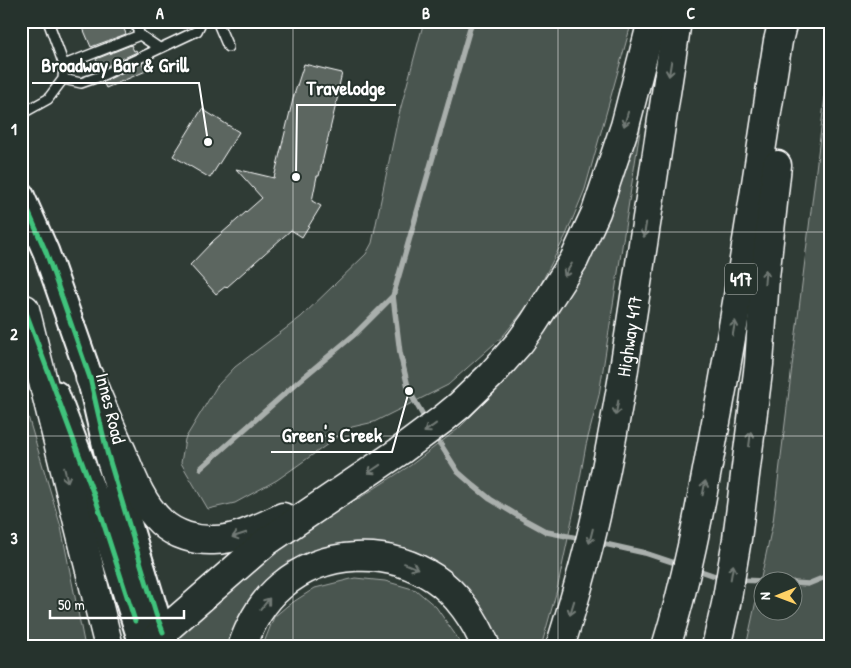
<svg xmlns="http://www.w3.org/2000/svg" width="851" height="668" viewBox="0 0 851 668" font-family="'Patrick Hand',sans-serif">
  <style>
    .green { fill: #4a544f; stroke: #a4aaa7; fill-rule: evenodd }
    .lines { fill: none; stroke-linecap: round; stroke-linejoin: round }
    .stream { stroke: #a9afac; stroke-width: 5.5 }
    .building { fill: #5b6661; stroke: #fff }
    .lane-casing { stroke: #fff; stroke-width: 12 }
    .secondary-casing { stroke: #fff; stroke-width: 29 }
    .highway-casing { stroke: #fff; stroke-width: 31 }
    .lane { stroke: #26332d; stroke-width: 9 }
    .secondary { stroke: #26332d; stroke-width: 25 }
    .highway { stroke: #26332d; stroke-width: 28 }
    .cycleway-casing { stroke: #26332d; stroke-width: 8 }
    .cycleway { stroke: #40c37c; stroke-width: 5 }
    .oneway { stroke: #727a76 }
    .grid { fill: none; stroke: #fff; stroke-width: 1; stroke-opacity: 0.55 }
    .labels { text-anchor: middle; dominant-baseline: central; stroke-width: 4; stroke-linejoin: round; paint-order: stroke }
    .shield { fill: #26332d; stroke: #bec2c0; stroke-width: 1 }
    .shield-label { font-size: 18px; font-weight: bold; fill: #fff }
    .street-label { font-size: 19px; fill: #fff; stroke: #26332d }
    .leader { fill: none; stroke: #fff; stroke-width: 2 }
    .callout-dot { fill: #fff; stroke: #26332d; stroke-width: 2 }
    .callout-label { font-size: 20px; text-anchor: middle; font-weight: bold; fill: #fff; stroke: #26332d; stroke-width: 4; stroke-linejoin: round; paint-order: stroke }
    .neatline { fill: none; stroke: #fff; stroke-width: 2 }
    .grid-label { font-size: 16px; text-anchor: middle; font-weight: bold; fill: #fff }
  </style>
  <rect width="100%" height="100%" fill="#2f3b35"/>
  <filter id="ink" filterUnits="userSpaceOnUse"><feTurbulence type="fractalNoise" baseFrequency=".02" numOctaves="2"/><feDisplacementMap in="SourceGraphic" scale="10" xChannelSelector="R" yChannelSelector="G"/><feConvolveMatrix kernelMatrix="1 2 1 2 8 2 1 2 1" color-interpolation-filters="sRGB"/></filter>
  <g filter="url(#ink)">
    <path class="green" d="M 424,21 L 632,21 L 585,189 L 566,235 L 533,299 L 503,336 L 448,385 L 374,422 L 352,427 L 277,480 L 235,503 L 208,509 L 181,463 L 185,439 L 217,386 L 235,367 L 301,317 L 366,254 L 372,243 L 398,118 Z
      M 830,55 L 830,647 L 746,647 L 773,522 ZM 794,580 L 794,610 L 764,610 L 764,580 Z
      M 644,105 L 599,395 L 586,445 L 576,501 L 557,590 L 541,647 L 497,647 L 479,607 L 335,547 L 230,647 L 180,647 L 178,637 L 247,574 L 311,526 L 358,499 L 411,465 L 458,429 L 499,388 L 552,321 L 585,266 Z
      M 21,393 L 61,527 L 85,647 L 21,647 Z
      M 355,578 L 385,581 L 416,590 L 436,607 L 459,640 L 461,647 L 264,647 L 265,640 L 274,617 L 287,606 L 315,588 Z"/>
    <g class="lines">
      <path class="stream" d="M 427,422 L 409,391 L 400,353 L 393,296 L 472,21
        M 434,434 L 458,472 L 474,486 L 490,499 L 525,520 L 547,532 L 582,539
        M 201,468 L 299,381 L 355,334 L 393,296
        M 596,542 L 645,553 L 681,565
        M 695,569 L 724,579
        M 738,580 L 764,581
        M 794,583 L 808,584 L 830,575"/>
    </g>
    <path class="building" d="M 80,21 L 121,21 L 126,34 L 91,47 Z
      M 131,45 L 134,51 L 136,50 L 137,52 L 98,70 L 97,67 L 99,66 L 96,59 Z
      M 142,63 L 146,71 L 106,88 L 103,82 Z
      M 304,64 L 342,73 L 339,86 L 340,87 L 319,176 L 317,176 L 312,201 L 321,206 L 302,237 L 291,230 L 227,287 L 226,286 L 216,294 L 190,265 L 213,241 L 262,198 L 236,169 L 274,178 L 294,95 Z
      M 202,109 L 239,132 L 210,178 L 173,156 Z"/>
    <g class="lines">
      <g class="lane-casing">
        <path id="lane" d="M 217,21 L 228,47
          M 140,35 L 159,48
          M 64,65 L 140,35 L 134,21
          M 63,79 L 81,83 L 101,76 L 197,31 L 200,25 L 199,21
          M 21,114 L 48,99 L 63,79 L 64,65 L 48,21"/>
      </g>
      <g class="secondary-casing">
        <path id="secondary" d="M 21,195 L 46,252 L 90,378 L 107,452 L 156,614 L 168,647
          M 56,394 L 97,503 L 143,647"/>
      </g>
      <g class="highway-casing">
        <g id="highway">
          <path d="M 25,309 L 109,647"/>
          <path d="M 90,378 C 100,403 111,428 122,452 C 132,477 141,503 161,522 C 175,535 196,541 214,540 C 237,540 263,526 283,517"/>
          <path d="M 152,647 L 157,637 L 266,542 L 400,451 L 443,419 L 460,405 L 491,375 L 520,342 L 533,324 L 574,260 L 596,212 L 625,126 L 652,21"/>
          <path d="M 242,647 C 250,624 262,602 281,586 C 323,550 387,547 434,578 C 457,593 476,621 486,647"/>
          <path id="s1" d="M 560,647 C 575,599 589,551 599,502 C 608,462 615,422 622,382 L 677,21"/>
          <path d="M 666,647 C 689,573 702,497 716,422 C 740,296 758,168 778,41 L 783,21"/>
          <path d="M 716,647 L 726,604 L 737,539 L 759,364 L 765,278 L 777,165"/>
        </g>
      </g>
      <use href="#lane" class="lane"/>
      <use href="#secondary" class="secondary"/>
      <use href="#highway" class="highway"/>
      <g class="cycleway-casing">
        <path id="cycleway" d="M 21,195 L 46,252 L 90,378 L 107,452 L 156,614 L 163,632
          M 21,299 L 97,503 L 135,621"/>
      </g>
      <use href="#cycleway" class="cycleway"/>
    </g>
    <defs><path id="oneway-shaft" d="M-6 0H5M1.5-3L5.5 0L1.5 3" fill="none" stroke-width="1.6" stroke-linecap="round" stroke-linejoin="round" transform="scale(1.25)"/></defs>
    <g class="oneway">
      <use href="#oneway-shaft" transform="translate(670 69) rotate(99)"/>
      <use href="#oneway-shaft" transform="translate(626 119) rotate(106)"/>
      <use href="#oneway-shaft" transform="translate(645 230) rotate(99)"/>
      <use href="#oneway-shaft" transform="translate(568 270) rotate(121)"/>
      <use href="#oneway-shaft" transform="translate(765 277) rotate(-85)"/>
      <use href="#oneway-shaft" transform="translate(734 328) rotate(-80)"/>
      <use href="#oneway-shaft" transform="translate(617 408) rotate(100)"/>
      <use href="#oneway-shaft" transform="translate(430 428) rotate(144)"/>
      <use href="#oneway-shaft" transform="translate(750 439) rotate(-83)"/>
      <use href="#oneway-shaft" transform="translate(374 469) rotate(146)"/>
      <use href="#oneway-shaft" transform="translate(66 475) rotate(76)"/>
      <use href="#oneway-shaft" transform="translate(704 488) rotate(-79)"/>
      <use href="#oneway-shaft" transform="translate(239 535) rotate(162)"/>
      <use href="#oneway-shaft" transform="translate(591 536) rotate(104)"/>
      <use href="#oneway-shaft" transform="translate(411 566) rotate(22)"/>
      <use href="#oneway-shaft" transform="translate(732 572) rotate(-80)"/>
      <use href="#oneway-shaft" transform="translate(265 604) rotate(-52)"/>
      <use href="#oneway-shaft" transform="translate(572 608) rotate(107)"/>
    </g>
  </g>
  <path class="grid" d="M 293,21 L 293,647M 558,21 L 558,647M 21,232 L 830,232M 21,436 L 830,436"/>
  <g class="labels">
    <rect class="shield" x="725" y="263.5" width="32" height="31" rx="4"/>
    <g class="shield-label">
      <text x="741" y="279">417</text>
    </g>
    <g class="street-label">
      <text stroke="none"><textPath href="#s1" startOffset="319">Highway 417</textPath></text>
      <text transform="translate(111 408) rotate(76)">Innes Road</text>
    </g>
  </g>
  <path class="leader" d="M208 142L199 83H32M296 177L297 105H396M409 391L392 452H271"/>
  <g class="callout-dot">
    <circle cx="208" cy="142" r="5"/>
    <circle cx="296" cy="177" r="5"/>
    <circle cx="409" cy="391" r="5"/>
  </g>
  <g class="callout-label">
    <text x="115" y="72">Broadway Bar &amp; Grill</text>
    <text x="346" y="95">Travelodge</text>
    <text x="332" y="442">Green's Creek</text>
  </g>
  <rect width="851" height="668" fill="none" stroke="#26332d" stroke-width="55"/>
  <g transform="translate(778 596) rotate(269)"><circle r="24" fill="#26332d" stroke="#7d8581"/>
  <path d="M0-4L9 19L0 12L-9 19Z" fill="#ffd166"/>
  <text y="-8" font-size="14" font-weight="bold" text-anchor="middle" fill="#ffffff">N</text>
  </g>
  <path d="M50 610v8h134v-8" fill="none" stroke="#ffffff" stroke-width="2.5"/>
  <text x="58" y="610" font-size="15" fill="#ffffff" stroke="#26332d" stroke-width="4" paint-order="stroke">50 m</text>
  <rect x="28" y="28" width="796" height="612" class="neatline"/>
  <g class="grid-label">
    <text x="160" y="19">A</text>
    <text x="426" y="19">B</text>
    <text x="691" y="19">C</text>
    <text x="14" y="135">1</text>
    <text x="14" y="340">2</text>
    <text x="14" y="544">3</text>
  </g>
</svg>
